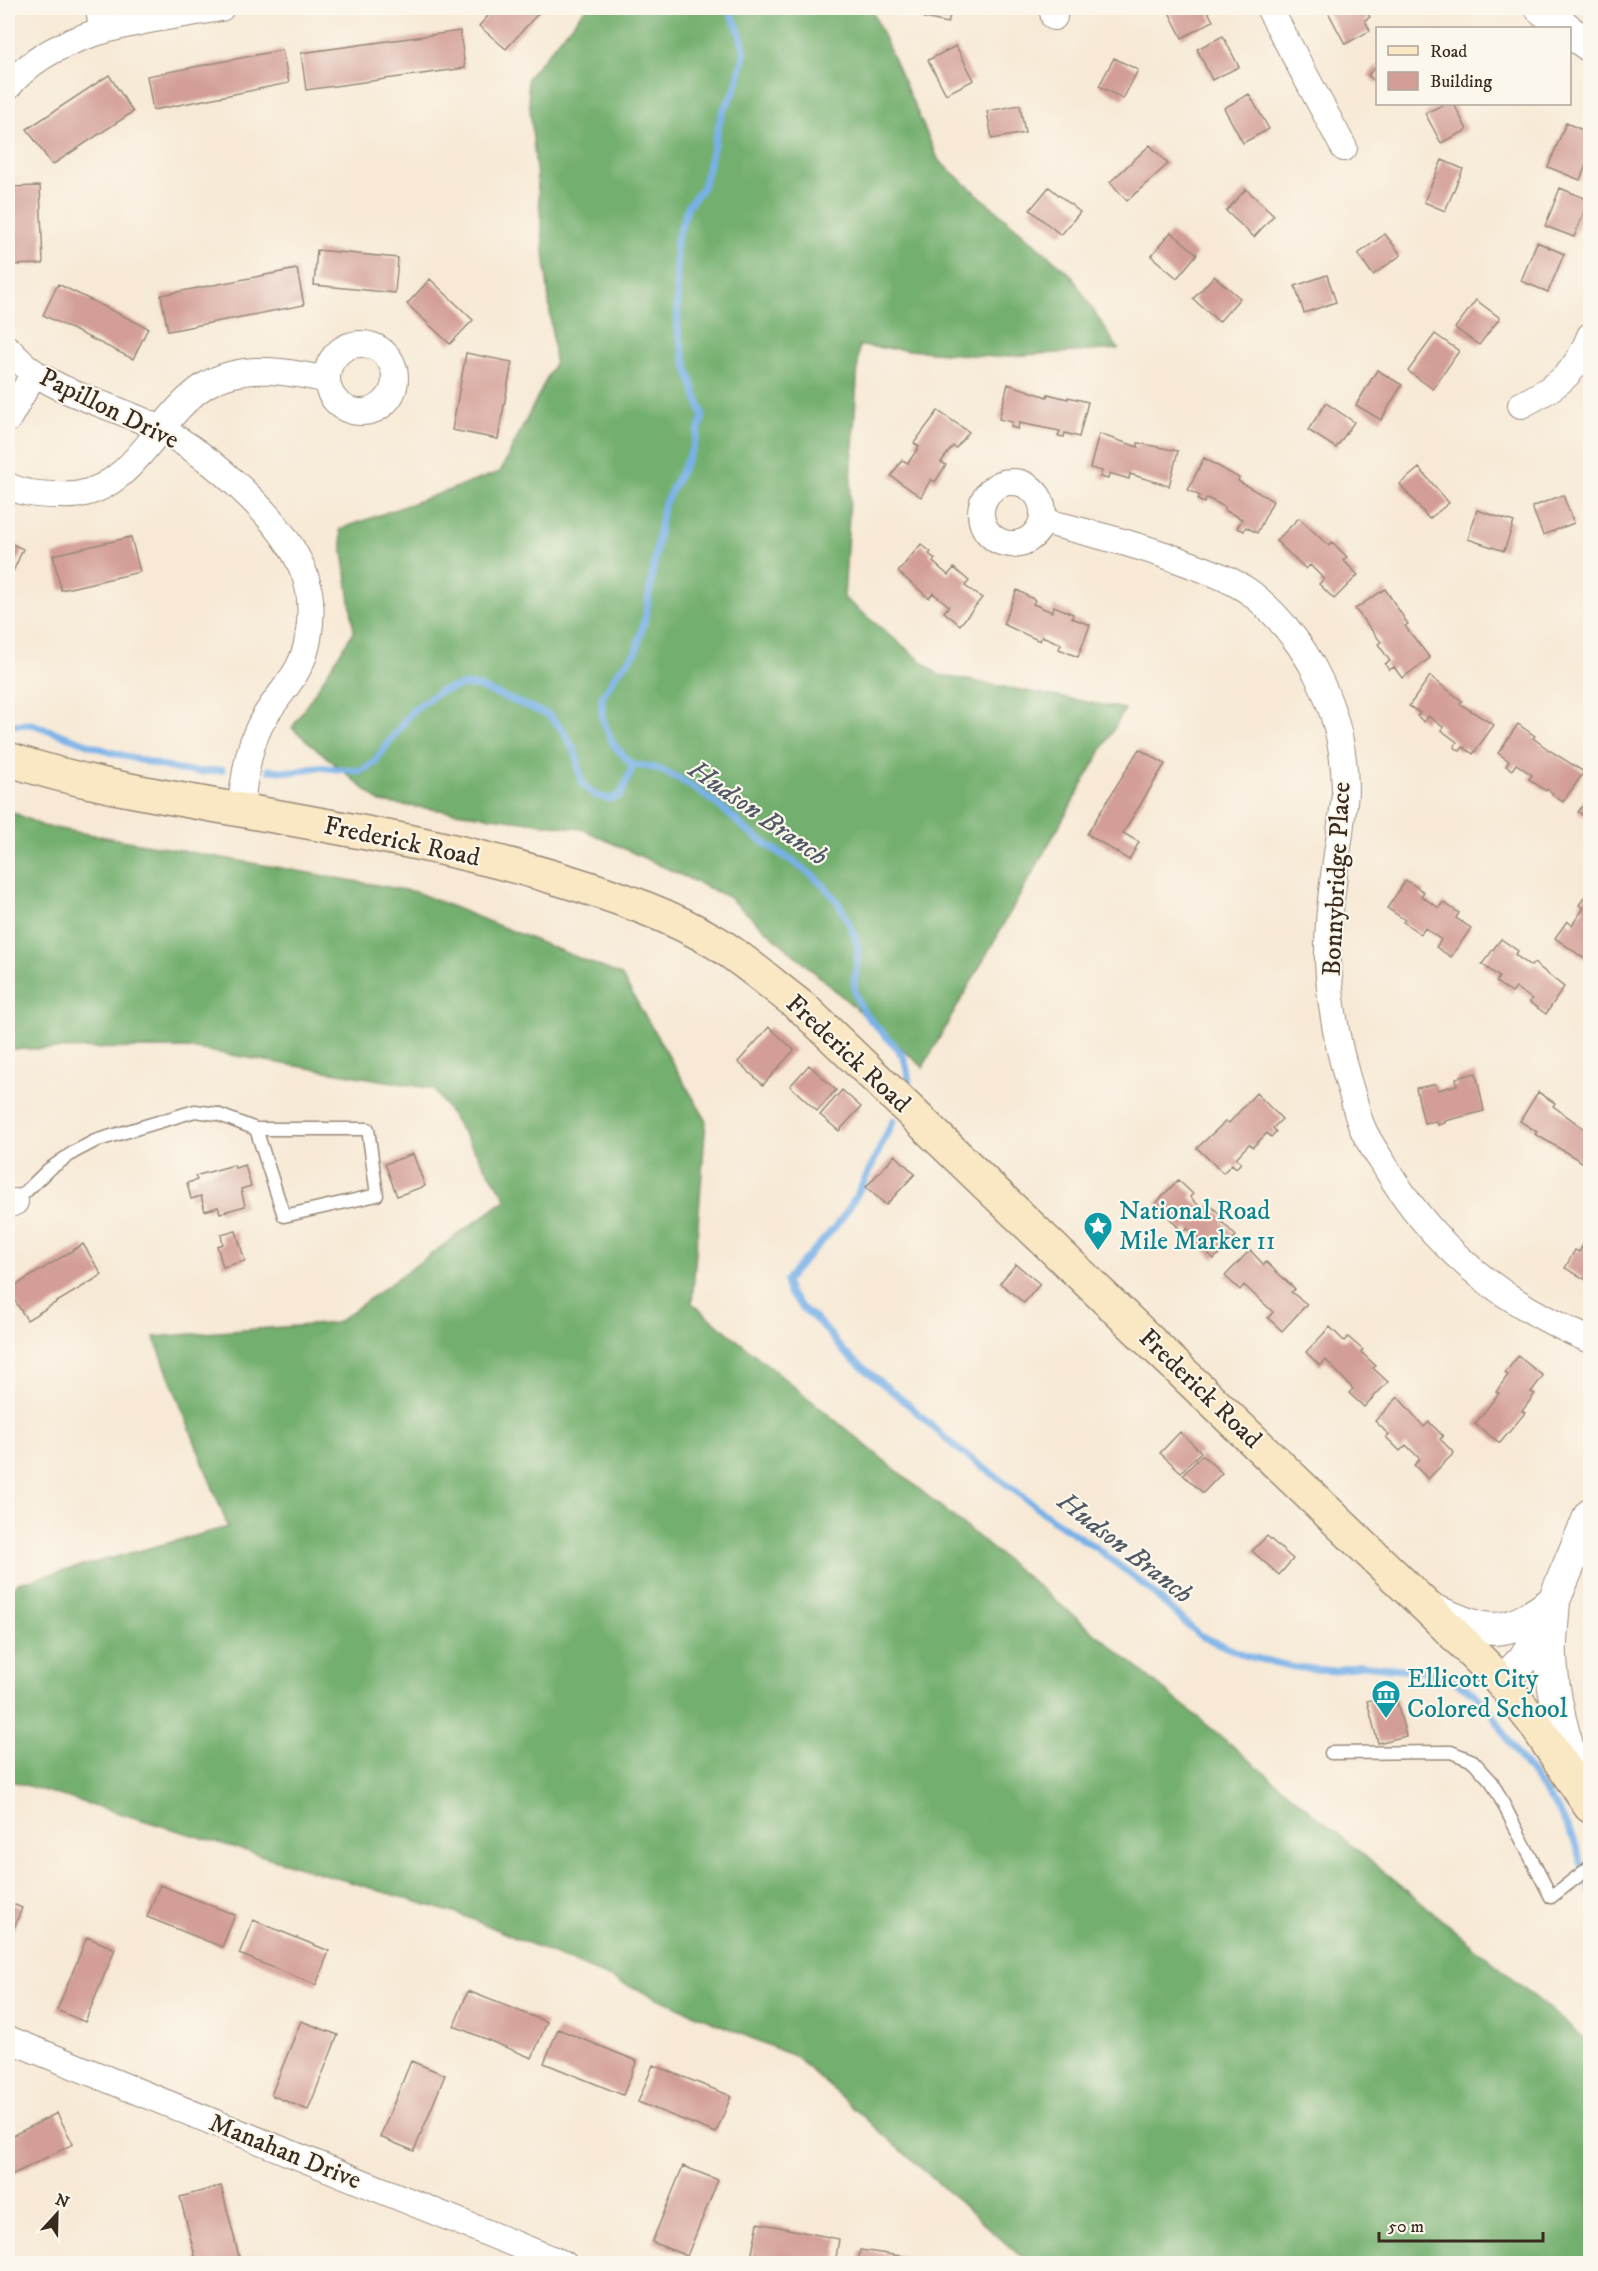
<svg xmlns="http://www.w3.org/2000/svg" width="1598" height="2271" viewBox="0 0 1598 2271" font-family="'IM FELL DW Pica',serif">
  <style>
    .forest { fill: #73af6e; stroke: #576c46; stroke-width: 1.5 }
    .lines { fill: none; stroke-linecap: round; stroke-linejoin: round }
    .stream { stroke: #78b1e8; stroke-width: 7 }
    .building { fill: #d39e95 }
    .service-casing { stroke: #998a7a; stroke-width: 15 }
    .minor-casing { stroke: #998a7a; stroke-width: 28 }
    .tertiary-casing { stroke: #998a7a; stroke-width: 34 }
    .secondary-casing { stroke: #998a7a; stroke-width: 36 }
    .service { stroke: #fff; stroke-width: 12 }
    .minor { stroke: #fff; stroke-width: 26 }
    .tertiary { stroke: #fff; stroke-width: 32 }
    .secondary { stroke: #fae7c3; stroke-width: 33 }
    .labels { text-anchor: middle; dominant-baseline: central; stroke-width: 4.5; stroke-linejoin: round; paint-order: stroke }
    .street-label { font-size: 26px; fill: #3b2a1e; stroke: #fbf7ec }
    .culture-label { font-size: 26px; fill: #0d838f; stroke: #fbf7ec; text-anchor: start }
    .water-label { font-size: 27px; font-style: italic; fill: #505965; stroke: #fbf7ec }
  </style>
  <rect width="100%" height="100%" fill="#fbf7ec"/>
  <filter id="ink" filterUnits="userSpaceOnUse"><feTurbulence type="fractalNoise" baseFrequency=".0167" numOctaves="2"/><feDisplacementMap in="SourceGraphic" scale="12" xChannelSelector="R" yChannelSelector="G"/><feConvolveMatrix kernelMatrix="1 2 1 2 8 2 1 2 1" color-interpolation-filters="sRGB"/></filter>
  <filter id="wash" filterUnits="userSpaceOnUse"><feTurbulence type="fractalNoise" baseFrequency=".008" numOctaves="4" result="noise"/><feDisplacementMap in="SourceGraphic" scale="24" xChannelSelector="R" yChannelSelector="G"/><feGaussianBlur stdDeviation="1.35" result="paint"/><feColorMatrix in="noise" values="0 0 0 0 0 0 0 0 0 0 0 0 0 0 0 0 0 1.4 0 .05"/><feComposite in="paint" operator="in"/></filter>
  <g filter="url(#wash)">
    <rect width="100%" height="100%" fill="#f7e9d5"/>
    <path class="forest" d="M 586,8 L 871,8 L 939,161 L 1071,275 L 1118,349 L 995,357 L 859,346 L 844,598 L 939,675 L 1125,709 L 923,1067 L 728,897 L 582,829 L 380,802 L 292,728 L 354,631 L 340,529 L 500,472 L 555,362 L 527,78 Z
      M 8,810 L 43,826 L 416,892 L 621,975 L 706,1120 L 692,1303 L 1189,1710 L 1590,2043 L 1590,2263 L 1038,2263 L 1018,2254 L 796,2057 L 464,1916 L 8,1780 L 8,1590 L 18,1583 L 228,1527 L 154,1337 L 336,1323 L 507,1199 L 434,1089 L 189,1048 L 8,1049 Z"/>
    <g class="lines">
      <path class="stream" d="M 8,725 L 32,724 L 110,752 L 178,770 L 201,772 L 222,770
        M 633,766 L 613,744 L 602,717 L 602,697 L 617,673 L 636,652 L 646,614 L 663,507 L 693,448 L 703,416 L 687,368 L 678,331 L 676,242 L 688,206 L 703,187 L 722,113 L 735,90 L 745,52 L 738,28 L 728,8
        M 269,770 L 294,772 L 316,767 L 360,771 L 373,764 L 413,710 L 440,691 L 464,685 L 479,687 L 549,715 L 564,732 L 576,754 L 582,783 L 595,795 L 608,799 L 620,796 L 633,766 C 662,761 707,796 729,814 C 737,821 744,829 753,835 C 785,859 822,873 843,911 C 847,919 857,940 858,949 C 859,965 850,982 857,999 C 866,1022 889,1035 902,1055 C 907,1062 907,1074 909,1082
        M 893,1121 C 879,1149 866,1181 849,1208 C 832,1235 806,1256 786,1281 L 789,1293 L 801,1307 L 822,1325 L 845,1353 L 910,1406 L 955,1447 L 1009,1486 L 1052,1519 L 1099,1550 L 1149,1589 L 1199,1635 L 1247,1656 L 1294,1667 L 1333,1671 L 1361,1665 L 1422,1671 L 1449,1678 L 1474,1693 L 1492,1713 L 1516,1753 L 1559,1811 L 1574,1840 L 1590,1890"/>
    </g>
    <g id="blocks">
      <path class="building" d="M 495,8 L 543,8 L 506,49 L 479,26 Z
        M 926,8 L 952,8 L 948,23 L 924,18 Z
        M 1178,8 L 1206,8 L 1213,21 L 1182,38 L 1169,12 Z
        M 1332,8 L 1365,8 L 1370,17 L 1365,20 L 1370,31 L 1345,44 L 1327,10 Z
        M 460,31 L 465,68 L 306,90 L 301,53 Z
        M 1223,36 L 1239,67 L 1212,80 L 1197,49 Z
        M 956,46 L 974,80 L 946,94 L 928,60 Z
        M 282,50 L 289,83 L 153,110 L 147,76 Z
        M 1114,58 L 1138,70 L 1123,99 L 1099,86 Z
        M 1378,65 L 1378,84 L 1368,75 Z
        M 109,75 L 133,112 L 52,165 L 27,129 Z
        M 1249,94 L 1269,129 L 1243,143 L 1224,108 Z
        M 1445,104 L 1454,104 L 1467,130 L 1441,143 L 1425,113 Z
        M 1020,105 L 1025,133 L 992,139 L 987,111 Z
        M 1566,123 L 1590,133 L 1590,155 L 1580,180 L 1548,167 Z
        M 1150,145 L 1168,164 L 1127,201 L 1110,182 Z
        M 1442,160 L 1463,169 L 1445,211 L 1424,202 Z
        M 40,186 L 43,264 L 8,265 L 8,187 Z
        M 1049,187 L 1080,212 L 1061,235 L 1030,210 Z
        M 1560,188 L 1589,200 L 1574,237 L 1545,226 Z
        M 1246,189 L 1274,215 L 1254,237 L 1226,211 Z
        M 1171,232 L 1197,254 L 1177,278 L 1151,256 Z
        M 1385,234 L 1401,255 L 1373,275 L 1358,254 Z
        M 1537,242 L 1564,254 L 1548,292 L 1521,281 Z
        M 317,250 L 398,258 L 395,293 L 314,285 Z
        M 297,269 L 304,305 L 168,331 L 161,295 Z
        M 1327,275 L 1336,302 L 1304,313 L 1295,286 Z
        M 1214,276 L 1240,298 L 1219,322 L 1193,299 Z
        M 430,279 L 473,320 L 450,344 L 407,304 Z
        M 58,284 L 148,328 L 133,359 L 43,315 Z
        M 1476,300 L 1500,318 L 1479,345 L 1455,328 Z
        M 1435,334 L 1459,351 L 1433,389 L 1408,371 Z
        M 466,353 L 512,362 L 498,439 L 452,430 Z
        M 1377,370 L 1402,385 L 1381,420 L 1356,405 Z
        M 1008,384 L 1047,397 L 1048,394 L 1068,399 L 1068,397 L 1088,402 L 1079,437 L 1065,433 L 1064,437 L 1058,436 L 1060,431 L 1019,423 L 1018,429 L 1011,427 L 1012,422 L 999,419 Z
        M 1326,403 L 1354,422 L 1336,448 L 1308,430 Z
        M 938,411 L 969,432 L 956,448 L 953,446 L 941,462 L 946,465 L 935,482 L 931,479 L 921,497 L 891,476 L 902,460 L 908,463 L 919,447 L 914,443 Z
        M 1099,434 L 1138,447 L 1138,443 L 1178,451 L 1169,486 L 1130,474 L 1129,479 L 1109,473 L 1108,479 L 1100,477 L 1102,471 L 1090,468 Z
        M 1204,458 L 1239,478 L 1238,481 L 1273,501 L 1257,533 L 1246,527 L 1244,531 L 1237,528 L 1242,519 L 1224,510 L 1225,507 L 1207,498 L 1204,503 L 1198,500 L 1200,496 L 1188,490 Z
        M 1419,468 L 1449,503 L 1429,519 L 1400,484 Z
        M 1563,495 L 1574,523 L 1543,535 L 1532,507 Z
        M 1477,510 L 1514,522 L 1504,551 L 1468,539 Z
        M 1299,518 L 1329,546 L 1332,542 L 1347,557 L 1343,560 L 1358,575 L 1334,599 L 1319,584 L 1324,579 L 1310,565 L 1306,569 L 1276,541 Z
        M 131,537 L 140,572 L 61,590 L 53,555 Z
        M 8,542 L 23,549 L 8,583 Z
        M 921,544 L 931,552 L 929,554 L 935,559 L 933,562 L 948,575 L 954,568 L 969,581 L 965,586 L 982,598 L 960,625 L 944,612 L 949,606 L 933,593 L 929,598 L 898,572 Z
        M 1385,589 L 1408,624 L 1405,626 L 1430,658 L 1402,678 L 1394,667 L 1389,670 L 1385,664 L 1390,661 L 1378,644 L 1381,642 L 1355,609 Z
        M 1017,590 L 1035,600 L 1033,604 L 1052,612 L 1054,606 L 1073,614 L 1072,618 L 1090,625 L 1078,657 L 1059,649 L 1061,644 L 1042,636 L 1040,641 L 1003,624 Z
        M 1430,676 L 1462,701 L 1460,704 L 1494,725 L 1473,754 L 1463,747 L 1460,751 L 1454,747 L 1457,742 L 1441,730 L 1443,727 L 1428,716 L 1424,722 L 1417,716 L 1420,713 L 1409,706 Z
        M 1518,724 L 1535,736 L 1533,738 L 1549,750 L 1584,772 L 1563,802 L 1552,795 L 1553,793 L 1547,789 L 1546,791 L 1529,779 L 1532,775 L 1516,764 L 1512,770 L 1506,766 L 1509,761 L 1498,753 Z
        M 1139,749 L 1165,764 L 1123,833 L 1139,842 L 1129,860 L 1087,834 Z
        M 1590,795 L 1590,826 L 1587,823 L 1590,819 L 1578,812 Z
        M 1406,880 L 1424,892 L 1421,896 L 1439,908 L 1443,902 L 1459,913 L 1456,918 L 1471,928 L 1451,957 L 1436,947 L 1441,940 L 1425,928 L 1421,934 L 1403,922 L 1405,920 L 1387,908 Z
        M 1590,889 L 1590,951 L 1585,959 L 1555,938 L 1567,921 L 1572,925 L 1584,908 L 1579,905 Z
        M 1501,939 L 1518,951 L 1515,955 L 1531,966 L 1534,963 L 1564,987 L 1546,1014 L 1529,1002 L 1532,999 L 1516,988 L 1512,993 L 1496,982 L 1499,977 L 1482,964 Z
        M 769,1027 L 794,1050 L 763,1085 L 738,1062 Z
        M 809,1065 L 836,1090 L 817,1111 L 790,1086 Z
        M 1476,1073 L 1484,1111 L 1445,1121 L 1445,1123 L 1438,1125 L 1437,1121 L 1424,1123 L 1416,1088 L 1436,1084 L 1438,1090 L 1457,1085 L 1456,1078 Z
        M 842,1090 L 861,1107 L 839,1131 L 820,1115 Z
        M 1538,1092 L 1555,1103 L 1553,1106 L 1586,1130 L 1590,1122 L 1590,1160 L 1587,1165 L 1535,1134 L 1537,1132 L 1520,1121 Z
        M 1256,1093 L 1282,1119 L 1273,1128 L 1276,1132 L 1271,1137 L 1267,1133 L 1253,1147 L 1249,1144 L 1236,1158 L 1241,1163 L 1236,1168 L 1232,1164 L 1223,1173 L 1197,1148 L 1226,1121 L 1229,1123 Z
        M 413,1154 L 425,1186 L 397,1196 L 385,1164 Z
        M 895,1155 L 915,1174 L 886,1205 L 866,1187 Z
        M 234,1165 L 235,1168 L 245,1165 L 251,1186 L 241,1189 L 245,1206 L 220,1213 L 218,1207 L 205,1211 L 201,1196 L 191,1199 L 187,1183 L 197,1180 L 195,1176 Z
        M 1178,1180 L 1193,1194 L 1190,1197 L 1204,1211 L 1210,1205 L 1225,1219 L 1222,1222 L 1236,1236 L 1214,1259 L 1199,1245 L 1202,1242 L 1187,1228 L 1183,1233 L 1156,1203 Z
        M 1590,1221 L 1590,1282 L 1565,1268 L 1575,1250 L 1579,1252 L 1589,1235 L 1584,1232 Z
        M 236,1231 L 245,1261 L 223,1267 L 217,1246 L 223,1244 L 221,1235 Z
        M 83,1244 L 102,1275 L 27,1320 L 8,1290 Z
        M 1250,1250 L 1264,1265 L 1266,1262 L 1295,1289 L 1291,1292 L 1307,1304 L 1282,1331 L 1268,1318 L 1273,1312 L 1244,1285 L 1240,1290 L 1225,1276 Z
        M 1016,1264 L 1040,1284 L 1024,1303 L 1000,1283 Z
        M 1330,1327 L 1344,1341 L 1348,1337 L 1363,1350 L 1361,1352 L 1376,1366 L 1373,1368 L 1388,1382 L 1364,1407 L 1349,1393 L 1353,1389 L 1326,1360 L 1320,1366 L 1306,1352 Z
        M 1518,1356 L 1543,1376 L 1531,1392 L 1535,1394 L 1522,1411 L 1525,1413 L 1500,1443 L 1475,1424 L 1499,1393 L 1496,1392 L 1508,1375 L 1505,1373 Z
        M 1398,1397 L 1424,1427 L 1429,1422 L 1443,1436 L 1440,1439 L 1454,1453 L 1428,1479 L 1414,1465 L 1420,1459 L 1406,1445 L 1400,1451 L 1386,1437 L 1389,1435 L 1375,1421 Z
        M 1180,1432 L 1201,1452 L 1181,1472 L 1160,1453 Z
        M 1202,1455 L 1222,1473 L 1203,1493 L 1183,1475 Z
        M 1267,1536 L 1293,1559 L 1279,1575 L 1252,1551 Z
        M 1395,1694 L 1406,1736 L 1378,1743 L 1367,1701 Z
        M 160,1885 L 235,1915 L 222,1947 L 147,1917 Z
        M 8,1902 L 22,1908 L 8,1943 Z
        M 253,1920 L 329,1951 L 316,1985 L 239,1954 Z
        M 87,1937 L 115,1949 L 85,2022 L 57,2010 Z
        M 468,1991 L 547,2022 L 532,2058 L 454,2026 Z
        M 301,2021 L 338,2035 L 308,2110 L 271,2095 Z
        M 558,2029 L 637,2061 L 623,2095 L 544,2063 Z
        M 411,2061 L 445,2075 L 414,2151 L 380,2137 Z
        M 653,2065 L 731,2096 L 716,2133 L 638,2102 Z
        M 57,2113 L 73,2144 L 8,2177 L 8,2138 Z
        M 683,2166 L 718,2180 L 687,2256 L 652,2242 Z
        M 221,2186 L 241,2264 L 197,2264 L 180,2197 Z
        M 758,2223 L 839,2239 L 835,2264 L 779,2264 L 751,2258 Z
        M 860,2250 L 941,2262 L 941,2264 L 858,2264 Z"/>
    </g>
  </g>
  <g filter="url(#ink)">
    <use href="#blocks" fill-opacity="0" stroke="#998a7a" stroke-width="1.5"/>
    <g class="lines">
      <g class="service-casing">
        <path id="service" d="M 15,1202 L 48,1170 L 74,1152 L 95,1141 L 195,1111 L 217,1114 L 256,1129 L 368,1129 L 377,1195 L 284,1216 L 256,1129
          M 1331,1753 L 1451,1752 L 1473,1761 L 1492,1782 L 1551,1897 L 1590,1867"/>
      </g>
      <g class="minor-casing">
        <path id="minor" d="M 99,8 L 102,31
          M 1052,8 L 1054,17
          M 1269,8 L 1344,148
          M 8,87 C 56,27 150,21 221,8
          M327 378a34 34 0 1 1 68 0a34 34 0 1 1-68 0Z
          M 8,349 C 16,357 25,367 35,373 C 73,398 120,408 160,429 C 209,455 280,516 302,568 C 312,590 312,616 308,639 C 302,675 281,689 264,718 C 247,746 245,778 240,810
          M 1521,405 C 1557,387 1575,375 1590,336
          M 8,419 L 34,373
          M981 513a31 31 0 1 1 62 0a31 31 0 1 1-62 0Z
          M 8,486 C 22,493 41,495 57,495 C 64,495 73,496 80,494 C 136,485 160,413 206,385 C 244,363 287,371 327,380
          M 1043,521 C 1093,534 1144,546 1192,565 C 1212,572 1235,581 1252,594 C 1311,642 1344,714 1345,789 C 1345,803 1341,819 1340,833 C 1334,875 1327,918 1328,961 C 1330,1007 1339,1054 1353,1097 C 1356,1108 1358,1119 1363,1129 C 1368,1141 1376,1152 1383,1163 C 1432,1247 1501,1302 1590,1340
          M 8,1205 L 15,1202
          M 8,2039 L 564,2264"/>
      </g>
      <g class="tertiary-casing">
        <path id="tertiary" d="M 1541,8 L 1566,28
          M 1570,32 L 1590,46
          M 1554,1601 C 1553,1620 1550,1639 1551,1657 C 1553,1699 1564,1741 1579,1780
          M 1428,1608 C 1487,1632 1499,1642 1554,1601
          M 1502,1682 L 1524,1659 L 1541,1631 L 1590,1515"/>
      </g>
      <g class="secondary-casing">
        <path id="secondary" d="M 8,759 C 79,783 155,795 229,808 C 342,828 456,847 566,881 C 618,897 670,915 717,943 C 747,962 775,987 804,1009 L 1436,1616 L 1502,1682 L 1535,1724 L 1590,1806"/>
      </g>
      <use href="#service" class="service"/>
      <use href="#minor" class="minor"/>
      <use href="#tertiary" class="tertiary"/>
      <use href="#secondary" class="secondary"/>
    </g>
  </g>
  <defs>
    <g id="sight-pin" transform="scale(1.5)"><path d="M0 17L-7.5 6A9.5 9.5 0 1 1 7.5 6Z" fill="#0f9aa8" stroke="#fbf7ec"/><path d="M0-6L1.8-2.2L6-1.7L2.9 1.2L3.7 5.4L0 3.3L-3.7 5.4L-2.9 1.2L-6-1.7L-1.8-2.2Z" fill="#fff"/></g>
    <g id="museum-pin" transform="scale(1.5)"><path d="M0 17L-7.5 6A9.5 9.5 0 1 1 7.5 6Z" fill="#0f9aa8" stroke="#fbf7ec"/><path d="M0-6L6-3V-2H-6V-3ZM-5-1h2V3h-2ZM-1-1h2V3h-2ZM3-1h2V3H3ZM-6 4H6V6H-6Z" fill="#fff"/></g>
  </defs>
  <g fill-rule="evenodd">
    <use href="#sight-pin" x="1098" y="1226"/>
    <use href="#museum-pin" x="1386" y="1694"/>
  </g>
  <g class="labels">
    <g class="street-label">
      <text transform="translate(109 409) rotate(26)">Papillon Drive</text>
      <text transform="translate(402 842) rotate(12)">Frederick Road</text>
      <text transform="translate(1337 879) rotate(-87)">Bonnybridge Place</text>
      <text transform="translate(848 1054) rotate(43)">Frederick Road</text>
      <text transform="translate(1200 1389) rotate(44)">Frederick Road</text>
      <text transform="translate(285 2152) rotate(22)">Manahan Drive</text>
    </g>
    <g class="culture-label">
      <text x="1119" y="1211">National Road<tspan x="1119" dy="30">Mile Marker 11</tspan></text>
      <text x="1407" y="1679">Ellicott City<tspan x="1407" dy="30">Colored School</tspan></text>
    </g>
    <g class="water-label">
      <text transform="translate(758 813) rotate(35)">Hudson Branch</text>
      <text transform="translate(1125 1548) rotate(38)">Hudson Branch</text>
    </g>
  </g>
  <rect width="1598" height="2271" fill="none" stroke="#fbf7ec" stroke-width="30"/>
  <rect x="1376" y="27" width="195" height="78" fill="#fbf7ec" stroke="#aea59a" stroke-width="1.5"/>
  <rect x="1388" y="46" width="30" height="9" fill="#fae7c3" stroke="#aea59a" stroke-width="1.5"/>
  <text x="1430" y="57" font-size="18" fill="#3b2a1e">Road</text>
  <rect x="1388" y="72" width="30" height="18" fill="#d39e95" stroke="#aea59a" stroke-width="1.5"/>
  <text x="1430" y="87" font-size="18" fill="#3b2a1e">Building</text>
  <g transform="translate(57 2214) rotate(22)" stroke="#fbf7ec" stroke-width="4.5" paint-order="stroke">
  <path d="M0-4.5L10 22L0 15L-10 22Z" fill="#3b2a1e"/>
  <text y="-9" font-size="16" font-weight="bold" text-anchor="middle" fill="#3b2a1e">N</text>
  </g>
  <path d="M1379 2232v9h164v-9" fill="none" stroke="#3b2a1e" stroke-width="3"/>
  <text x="1388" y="2232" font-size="18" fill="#3b2a1e" stroke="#fbf7ec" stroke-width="4.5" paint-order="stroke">50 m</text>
</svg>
